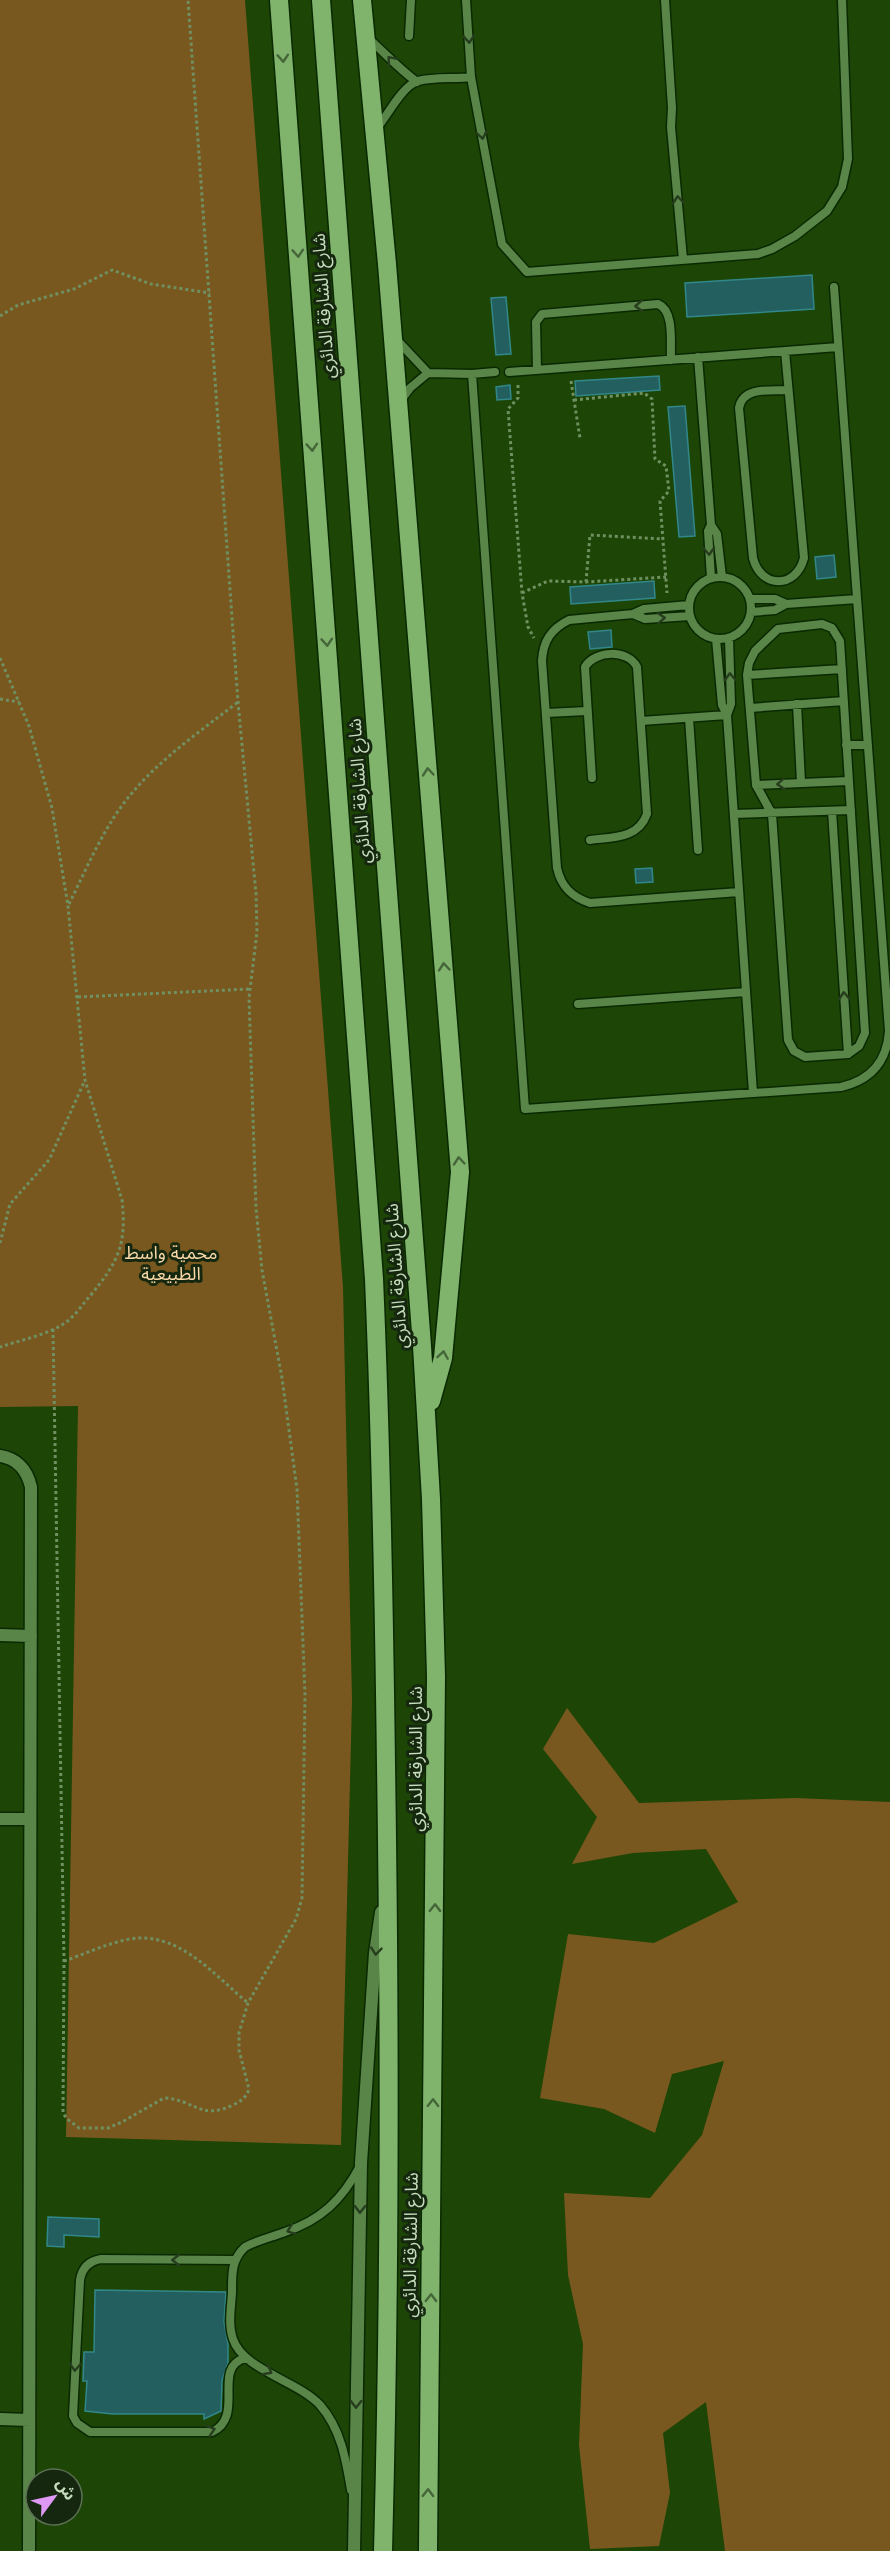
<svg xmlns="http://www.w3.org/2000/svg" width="890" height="2551" viewBox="0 0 890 2551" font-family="'PT Sans','Noto Sans Arabic',sans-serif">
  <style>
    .green { fill: #79581f }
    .building { fill: #245f60; stroke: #328789; stroke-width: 1.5 }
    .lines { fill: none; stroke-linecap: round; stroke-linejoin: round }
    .lane-casing { stroke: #0a2900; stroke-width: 11 }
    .street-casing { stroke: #0a2900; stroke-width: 15 }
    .highway-casing { stroke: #0a2900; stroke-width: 21 }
    .path { stroke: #709061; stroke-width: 3; stroke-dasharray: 3 3; stroke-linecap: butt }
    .lane { stroke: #598549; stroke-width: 8 }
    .street { stroke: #598549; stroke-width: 12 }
    .highway { stroke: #80b46d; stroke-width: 18 }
    .oneway { stroke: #263e1d }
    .oneway2 { stroke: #456639 }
    .labels { text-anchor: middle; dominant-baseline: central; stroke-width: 6; stroke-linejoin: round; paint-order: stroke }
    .street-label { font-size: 18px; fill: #c5ddbd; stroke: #15270e }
    .park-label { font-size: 18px; fill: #f8d8a9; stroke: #15270e }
  </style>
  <rect width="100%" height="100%" fill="#1c4506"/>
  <path class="green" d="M 0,0 L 245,0 L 343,1287 L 352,1700 L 341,2145 L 66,2137 L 78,1406 L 0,1407 Z
    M 567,1708 L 639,1803 L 796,1798 L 890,1802 L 890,2551 L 725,2551 L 706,2402 L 663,2433 L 670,2493 L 659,2546 L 590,2549 L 579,2445 L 583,2344 L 568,2275 L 564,2193 L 650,2198 L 702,2135 L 724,2061 L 672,2074 L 655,2133 L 604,2109 L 540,2098 L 568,1934 L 654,1943 L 738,1902 L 706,1849 L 633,1853 L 572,1864 L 597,1817 L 543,1749 Z"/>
  <path class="building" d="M 812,275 L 814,309 L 687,317 L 685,283 Z
    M 506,297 L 511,354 L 496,355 L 491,298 Z
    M 659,376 L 660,390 L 576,396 L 575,381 Z
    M 510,385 L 511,399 L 497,400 L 496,387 Z
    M 685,406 L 695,536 L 679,537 L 668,407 Z
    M 834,555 L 836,577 L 817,579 L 815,557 Z
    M 654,581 L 655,598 L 571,604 L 570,587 Z
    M 611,630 L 612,647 L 590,649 L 588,632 Z
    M 652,868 L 653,882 L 636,883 L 635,869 Z
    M 48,2217 L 99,2219 L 99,2237 L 64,2235 L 64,2247 L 47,2246 Z
    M 95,2290 L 226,2292 L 224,2322 L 228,2344 L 228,2363 L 222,2381 L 221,2411 L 204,2419 L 204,2414 L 113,2414 L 85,2411 L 87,2381 L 83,2381 L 84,2352 L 94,2352 Z"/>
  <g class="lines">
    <g class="lane-casing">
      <path id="lane" d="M 466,0 L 471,77 L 502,244 L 527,272 L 758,254 L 772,249 L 795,236 L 827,211 L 842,187 L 848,159 L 842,0
        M 665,0 L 672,108 L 671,127 L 683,259
        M 409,36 L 411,0
        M 368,38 C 385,53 399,69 417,82
        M 377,128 C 388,115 402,86 418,81 C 434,77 455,79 471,77
        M 397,340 L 428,373 L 472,374 L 495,372
        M 785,351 L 804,558 C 796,589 761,589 753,558 L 739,408 C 743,386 771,391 788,390
        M 698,357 L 711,525 L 708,531 L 711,578
        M 537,370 L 536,322 L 542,314 L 658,304 C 675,311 670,344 671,360
        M 509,372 L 838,347
        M 472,374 L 525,1109 L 841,1087 C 871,1080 887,1062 889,1031 L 834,287
        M 401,400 L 410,388 L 428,373
        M 711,525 L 717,534 L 722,577
        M689 608a31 31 0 1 1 62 0a31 31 0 1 1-62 0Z
        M 750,599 L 775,599 L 786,604 L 857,599
        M 689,605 L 644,609 L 633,614 L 569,620 C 551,629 543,641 542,661 L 557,868 C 561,886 571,897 590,903 L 739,892
        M 751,612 L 775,610 L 786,604
        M 633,614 L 645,619 L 690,616
        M 822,624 L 832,628 L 840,641 L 865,1033 L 859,1046 L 848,1054 L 805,1057 L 794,1051 L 788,1040 L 772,814 L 756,785 L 747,675 L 749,663 L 755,651 L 778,629 Z
        M 716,639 L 722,705 L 727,715 L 753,1093
        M 747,675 L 842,669
        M 797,704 L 801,782
        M 750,708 L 844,701
        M 546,713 L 587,711
        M 727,715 L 731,704 L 729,638
        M 689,718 L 698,850
        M 641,721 L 727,715
        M 846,745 L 868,745
        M 756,785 L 848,781
        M 832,811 L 848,1054
        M 734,814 L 851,810
        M 590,840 C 613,837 638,839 647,814 L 637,667 C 628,649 595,650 585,667 L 592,778
        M 578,1004 L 746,992
        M 235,2260 L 101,2259 C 89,2261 82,2268 80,2280 L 73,2416 L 77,2423 L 90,2432 L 212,2432 C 246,2416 211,2368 245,2358
        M 351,2490 C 346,2460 341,2429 320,2405 C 298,2381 243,2370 233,2339 C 228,2325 231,2308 232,2293 C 232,2275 231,2260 245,2247 C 258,2240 272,2237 285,2232 C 321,2220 342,2200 360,2166"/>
    </g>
    <g class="street-casing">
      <path id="street" d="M 0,1456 C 18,1459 27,1470 31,1487 L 29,2551
        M 0,1635 L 31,1636
        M 0,1819 L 30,1819
        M 0,2419 L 29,2420
        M 354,2551 L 361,2163 L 375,1953 L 381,1912"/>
    </g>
    <g class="highway-casing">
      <path id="highway" d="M 279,0 L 374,1279 C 381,1441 384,1603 386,1765 C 390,2027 390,2289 383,2551
        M 321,0 L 422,1346 L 431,1499 L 436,1676 L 428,2551
        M 362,0 L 387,264 L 460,1172 L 443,1358 L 431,1401"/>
    </g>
    <path class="path" d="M 0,316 L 18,305 L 74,289 L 112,270 L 151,284 L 210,293
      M 571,381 L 580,438
      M 518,385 L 518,398 L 508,409 L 522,593 L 528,627 L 534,638
      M 574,400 L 644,393 L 652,399 L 655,459 L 666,466 L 669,491 L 660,501 L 667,593
      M 586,582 L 590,535 L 663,539
      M 522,593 L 548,581 L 586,582 L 666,577
      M 0,658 L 29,726 L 52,808 L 68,906 L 85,1080 L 122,1200 C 127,1245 118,1262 90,1296 C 82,1305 75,1316 65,1323 C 47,1335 21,1340 0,1347
      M 0,699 L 19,702
      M 69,904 C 85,872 100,836 121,807 C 152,764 197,734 238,702
      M 78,997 L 250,989
      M 0,1243 L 10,1204 L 49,1160 L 85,1080
      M 53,1329 L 64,1961 L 63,2112 L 66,2118 L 79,2128 L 108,2128 L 122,2122 L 164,2098 C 194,2099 200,2121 233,2105 C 241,2101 246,2098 249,2089 L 239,2050 L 239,2033 L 248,2003 L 296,1919 L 302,1898 L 305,1695 L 297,1489 L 282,1378 L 262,1270 L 256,1208 L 249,998 L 257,932 L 256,894 L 238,702 L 188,0
      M 64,1961 C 85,1954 108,1943 130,1939 C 179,1931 214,1975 248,2003"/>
    <use href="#lane" class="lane"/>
    <use href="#street" class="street"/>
    <use href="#highway" class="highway"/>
  </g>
  <defs><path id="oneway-chevron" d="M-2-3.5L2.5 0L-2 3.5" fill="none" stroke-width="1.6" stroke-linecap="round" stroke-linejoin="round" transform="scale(1.5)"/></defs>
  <g class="oneway">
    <use href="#oneway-chevron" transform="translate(469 39) rotate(86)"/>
    <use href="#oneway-chevron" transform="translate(391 60) rotate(-131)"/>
    <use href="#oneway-chevron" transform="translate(482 135) rotate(80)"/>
    <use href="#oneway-chevron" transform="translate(678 200) rotate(-95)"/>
    <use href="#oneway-chevron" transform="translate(639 306) rotate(176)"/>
    <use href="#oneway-chevron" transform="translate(709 551) rotate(87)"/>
    <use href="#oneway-chevron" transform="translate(661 618) rotate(-3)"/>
    <use href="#oneway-chevron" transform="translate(730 677) rotate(-92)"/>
    <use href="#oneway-chevron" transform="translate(781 784) rotate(177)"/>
    <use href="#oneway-chevron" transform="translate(844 996) rotate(-94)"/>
    <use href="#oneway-chevron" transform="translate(376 1951) rotate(96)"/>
    <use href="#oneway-chevron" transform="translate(360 2209) rotate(91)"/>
    <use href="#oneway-chevron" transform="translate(291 2230) rotate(160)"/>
    <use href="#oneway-chevron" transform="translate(176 2260) rotate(-180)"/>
    <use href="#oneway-chevron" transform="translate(75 2367) rotate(93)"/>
    <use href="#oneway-chevron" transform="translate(268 2371) rotate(28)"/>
    <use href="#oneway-chevron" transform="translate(356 2404) rotate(91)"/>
    <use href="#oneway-chevron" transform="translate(211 2430) rotate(-18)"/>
  </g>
  <g class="oneway2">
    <use href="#oneway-chevron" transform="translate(283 58) rotate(86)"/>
    <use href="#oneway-chevron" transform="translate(298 253) rotate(86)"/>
    <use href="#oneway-chevron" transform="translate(312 447) rotate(86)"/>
    <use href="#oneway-chevron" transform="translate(327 642) rotate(86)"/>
    <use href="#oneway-chevron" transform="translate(428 772) rotate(-95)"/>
    <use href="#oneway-chevron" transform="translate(444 967) rotate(-95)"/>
    <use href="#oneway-chevron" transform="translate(459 1161) rotate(-95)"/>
    <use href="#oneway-chevron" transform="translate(443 1355) rotate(-81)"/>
    <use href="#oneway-chevron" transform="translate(435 1908) rotate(-89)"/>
    <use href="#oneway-chevron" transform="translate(433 2103) rotate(-89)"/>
    <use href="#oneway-chevron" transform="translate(431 2298) rotate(-89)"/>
    <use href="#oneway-chevron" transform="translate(428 2493) rotate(-89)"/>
  </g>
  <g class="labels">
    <g class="street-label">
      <text transform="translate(323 306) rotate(-94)">شارع الشارقة الدائري</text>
      <text transform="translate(359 791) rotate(-94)">شارع الشارقة الدائري</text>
      <text transform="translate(396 1276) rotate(-94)">شارع الشارقة الدائري</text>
      <text transform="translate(415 1759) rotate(-90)">شارع الشارقة الدائري</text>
      <text transform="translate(410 2245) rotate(-89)">شارع الشارقة الدائري</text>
    </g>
    <g class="park-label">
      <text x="171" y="1252">محمية واسط<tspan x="171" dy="21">الطبيعية</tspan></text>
    </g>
  </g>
  <g transform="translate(54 2497) rotate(57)"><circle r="28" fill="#15270e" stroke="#5b7054" stroke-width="1.5"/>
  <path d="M0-4.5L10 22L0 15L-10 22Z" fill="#dd99f3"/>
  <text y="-9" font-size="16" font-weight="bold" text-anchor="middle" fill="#c5ddbd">ش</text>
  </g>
</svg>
